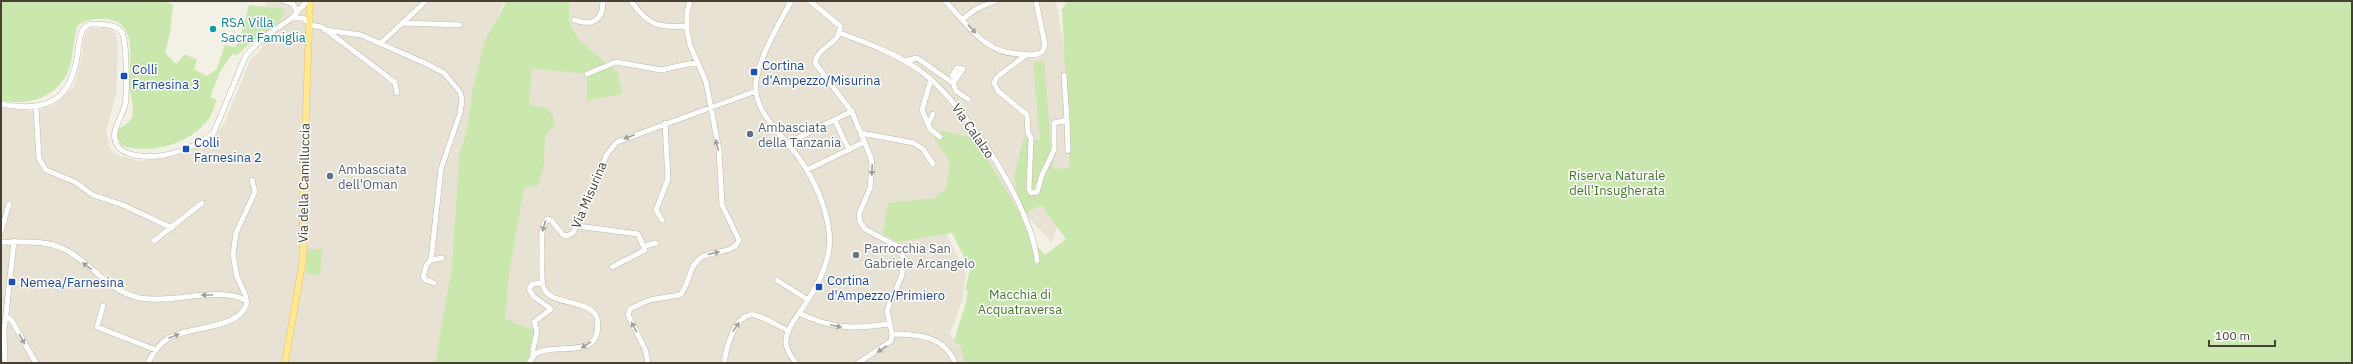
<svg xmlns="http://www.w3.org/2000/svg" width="2353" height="364" viewBox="0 0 2353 364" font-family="'IBM Plex Sans',sans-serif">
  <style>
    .residential { fill: #e7e2d4 }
    .green { fill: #cae8ad }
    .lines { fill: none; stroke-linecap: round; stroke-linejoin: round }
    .minor-casing { stroke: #bfb8a8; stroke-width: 6 }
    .major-casing { stroke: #e5c661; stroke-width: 7 }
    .minor { stroke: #fff; stroke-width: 5 }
    .major { stroke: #ffe793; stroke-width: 6 }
    .oneway { fill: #a2a09a }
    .culture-dot { fill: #0f9aa8; stroke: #fff; stroke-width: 1.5 }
    .transit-dot { fill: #1a4fb4; stroke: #fff; stroke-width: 1.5 }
    .service-dot { fill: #5c6f8a; stroke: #fff; stroke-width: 1.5 }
    .worship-dot { fill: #6b7280; stroke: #fff; stroke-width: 1.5 }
    .labels { text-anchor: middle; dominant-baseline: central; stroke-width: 3; stroke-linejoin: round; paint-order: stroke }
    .culture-label { font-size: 13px; fill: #0d838f; stroke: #fff; text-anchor: start }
    .transit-label { font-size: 13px; fill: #164399; stroke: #fff; text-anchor: start }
    .service-label { font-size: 13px; fill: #4e5e75; stroke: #fff; text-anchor: start }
    .street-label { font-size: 13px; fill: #464035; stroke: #fff }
    .park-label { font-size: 13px; fill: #417927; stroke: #fff }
    .worship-label { font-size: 13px; fill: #5b616d; stroke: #fff; text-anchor: start }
  </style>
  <rect width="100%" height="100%" fill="#f3f0e6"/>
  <path class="residential" d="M 266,1 L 507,1 L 501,8 L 472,93 L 468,125 L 459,155 L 452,265 L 435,363 L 1,363 L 1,108 L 32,111 L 44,109 L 56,104 L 74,86 L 82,56 L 83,40 L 87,31 L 91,28 L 108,28 L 116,34 L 118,48 L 116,95 L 106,132 L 111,150 L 120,156 L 141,161 L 173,157 L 198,147 L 214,137 L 224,124 L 250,61 L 262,48 Z
    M 569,1 L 631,1 L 633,3 L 634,1 L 1056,1 L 1067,64 L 1076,157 L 1065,205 L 1052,242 L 1011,200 L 946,233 L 966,274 L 962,301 L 950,334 L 973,363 L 530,363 L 505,319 L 510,269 L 524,187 L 544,164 L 545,136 L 549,109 L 529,104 L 532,67 L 587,74 L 588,101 L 622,94 L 596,56 L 579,40 L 569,21 Z"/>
  <path class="green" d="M 1,1 L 164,1 L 173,5 L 170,33 L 165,53 L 176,64 L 185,54 L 197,60 L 194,69 L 207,76 L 216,70 L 225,45 L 235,47 L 240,40 L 249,5 L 286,9 L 279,22 L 254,40 L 237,55 L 232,54 L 220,72 L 210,97 L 217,100 C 214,106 212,115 208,120 C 188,145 152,154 122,146 L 118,138 L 118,129 C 122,127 128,124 130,120 C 137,109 129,96 129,84 C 129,62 139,20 105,19 C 93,19 87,19 77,26 C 74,39 73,53 70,66 C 61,96 30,107 1,100 Z
    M 507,1 L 569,1 L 569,21 L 579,40 L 618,73 L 622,94 L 587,101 L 587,74 L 532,68 L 529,104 L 549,109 L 556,124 L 545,136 L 544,164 L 539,185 L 524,188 L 510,269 L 505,319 L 537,331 L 530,363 L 435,363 L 452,265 L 459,155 L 468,125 L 472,93 L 484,42 Z
    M 1067,1 L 2352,1 L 2352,363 L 965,363 L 960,345 L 954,341 L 966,302 L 968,290 L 965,290 L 970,269 L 952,233 L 898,242 L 883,234 L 888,203 L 935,198 L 946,189 C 947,181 950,171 949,163 C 948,153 936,146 933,134 L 944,131 L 975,139 L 1020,213 L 1029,237 L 1045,255 L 1066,239 L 1041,205 L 1023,215 L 1014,177 L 1024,137 L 1040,141 L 1033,63 L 1044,60 L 1053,169 L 1070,168 L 1062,10 Z
    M 307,249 L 322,250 L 320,275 L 306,274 Z"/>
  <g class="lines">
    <g class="minor-casing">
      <path id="minor" d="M 284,1 L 293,4 L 297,11
        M 631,1 C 648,25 657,28 686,26
        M 791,1 C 779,24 760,56 756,81 C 752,113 784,135 799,158 C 814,179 826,206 829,231 C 833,258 818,285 804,306 C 796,318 785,330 786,344 C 787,351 792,358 796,363
        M 810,1 L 840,26 C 842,43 816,47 815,63 L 852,112 L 871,158 L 872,166 L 870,188 L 859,214 L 860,222 L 865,229 L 895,245 L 903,257 L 902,275 L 887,310 L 892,334 L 891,341 L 858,363
        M 945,1 C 968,25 985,54 1020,54 C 1028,55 1035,56 1042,52 L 1045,45 L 1036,1
        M 292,18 L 303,18 L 309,23
        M 963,19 L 976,9 L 995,1
        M 574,20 C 591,26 603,22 603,1
        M 403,23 L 460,25
        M 309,25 L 322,27 L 388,77 L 395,83 L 397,93
        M 325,30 L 361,35 L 427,64 L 444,73 L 460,92 L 462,100 L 460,113 L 441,169 L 431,260 L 442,258
        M 840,33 C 867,43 895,53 919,70 C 964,102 1032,206 1037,261
        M 381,43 L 426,1
        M 1026,55 L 997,77 L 994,83 L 998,91 L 1027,115 L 1028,133 L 1031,138 L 1029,189 L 1031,193 L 1037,192 L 1042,175 L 1054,150 L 1054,123 L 1067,120 L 1064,75
        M 905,61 L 917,58 L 953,83 L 956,91 L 968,99
        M 587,74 L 616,62 L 661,70 L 698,62
        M 952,76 L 957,68 L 963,69 L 953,83
        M 931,79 L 922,110 L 930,129 L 940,137
        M 1,104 C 43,112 69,104 77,58 C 79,49 78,36 84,28 C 90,22 98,24 107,25 C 113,26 119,27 122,33 C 127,40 127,95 125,105 C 122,118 109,132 117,145 C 123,157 148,157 159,156 C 175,154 203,144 214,132 L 246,55 L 264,37 L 292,18 L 307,1
        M 36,107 L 39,159 L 46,170 L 75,182 L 93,195 L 123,205 L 172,228
        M 1067,120 L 1068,151
        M 835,121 L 849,150
        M 928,124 L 933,114
        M 861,133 L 914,143 L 923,149 L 933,164
        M 788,143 L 852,111
        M 807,170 L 864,142
        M 662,220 L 656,210 L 668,179 L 665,123
        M 577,226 L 638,234 L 645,250 L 612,267
        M 1,232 L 9,204
        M 154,241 L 202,203
        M 1,242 C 22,243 44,239 64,249 C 91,262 108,292 140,298 C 171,304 218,286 245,300
        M 645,246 L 656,243
        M 431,260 L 427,264 L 423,276 L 426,280 L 434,283
        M 777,280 L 808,300
        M 103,306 L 97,327 L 156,350
        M 799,313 C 831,329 854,329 888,324
        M 6,316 L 12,321 L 36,363
        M 892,334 C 917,334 945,336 955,363
        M 533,357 L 533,349 L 537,331 L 534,322 L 551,309 L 533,296 L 529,289 L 532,284 L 543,283
        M 5,363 L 4,332 L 14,241
        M 148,363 C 152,354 159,345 167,339 C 189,325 239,331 247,303 L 245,294 L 237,277 L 233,255 L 236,233 L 255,192 L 252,180
        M 529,363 C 532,359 534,354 539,352 C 562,343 604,361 597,317 C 586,297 549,307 543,286 C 541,276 542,263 542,252 C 542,242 540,228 547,219 L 551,220 L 563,235 L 567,236 L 573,233 L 607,154 L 617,142 L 756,91
        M 648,363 L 645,349 L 628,315 L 630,309 L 649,300 L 680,295 C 690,284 689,264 702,257 C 714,250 734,254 739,240 L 722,205 L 719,150 L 706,82 L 690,45 L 687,31 L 687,12 L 690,1
        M 724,363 C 726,349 735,311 755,315 C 766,318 778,326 789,331"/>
    </g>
    <g class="major-casing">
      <path id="major" d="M 285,363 L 303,259 L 303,198 L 310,1"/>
    </g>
    <use href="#minor" class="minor"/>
    <use href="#major" class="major"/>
  </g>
  <defs><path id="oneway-solid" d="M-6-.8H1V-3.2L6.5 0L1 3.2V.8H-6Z"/></defs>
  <g class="oneway">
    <use href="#oneway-solid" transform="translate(972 29) rotate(47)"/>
    <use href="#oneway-solid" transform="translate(629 137) rotate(159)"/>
    <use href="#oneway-solid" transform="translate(717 145) rotate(-105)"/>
    <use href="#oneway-solid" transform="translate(872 170) rotate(92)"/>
    <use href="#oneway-solid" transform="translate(544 226) rotate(106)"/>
    <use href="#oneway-solid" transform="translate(714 253) rotate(-13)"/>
    <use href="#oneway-solid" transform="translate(87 266) rotate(-142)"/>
    <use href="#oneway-solid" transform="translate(207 295) rotate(180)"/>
    <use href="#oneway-solid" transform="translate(836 326) rotate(12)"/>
    <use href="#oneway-solid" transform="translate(634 327) rotate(-117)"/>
    <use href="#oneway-solid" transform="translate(736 327) rotate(-57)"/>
    <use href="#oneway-solid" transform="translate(174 336) rotate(-22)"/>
    <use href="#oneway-solid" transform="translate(22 339) rotate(60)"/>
    <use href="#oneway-solid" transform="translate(586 345) rotate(148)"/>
    <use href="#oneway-solid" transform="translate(882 349) rotate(146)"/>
  </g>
  <circle class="culture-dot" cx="213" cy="29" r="4"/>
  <g class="transit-dot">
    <rect x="750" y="68" width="8" height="8" rx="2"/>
    <rect x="120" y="72" width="8" height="8" rx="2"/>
    <rect x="182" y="145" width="8" height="8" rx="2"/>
    <rect x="8" y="278" width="8" height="8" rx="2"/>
    <rect x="815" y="283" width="8" height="8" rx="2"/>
  </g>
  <g class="service-dot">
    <circle cx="750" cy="134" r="4"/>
    <circle cx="330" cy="176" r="4"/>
  </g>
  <circle class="worship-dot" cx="856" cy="255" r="4"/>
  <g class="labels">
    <g class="culture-label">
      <text x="221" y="22">RSA Villa<tspan x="221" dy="15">Sacra Famiglia</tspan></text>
    </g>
    <g class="transit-label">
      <text x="762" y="65">Cortina<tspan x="762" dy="15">d'Ampezzo/Misurina</tspan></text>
      <text x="132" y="69">Colli<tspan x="132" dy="15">Farnesina 3</tspan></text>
      <text x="194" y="142">Colli<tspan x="194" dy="15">Farnesina 2</tspan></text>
      <text x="827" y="280">Cortina<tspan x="827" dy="15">d'Ampezzo/Primiero</tspan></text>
      <text x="20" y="282">Nemea/Farnesina</text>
    </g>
    <g class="service-label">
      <text x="758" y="127">Ambasciata<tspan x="758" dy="15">della Tanzania</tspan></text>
      <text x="338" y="169">Ambasciata<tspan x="338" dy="15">dell'Oman</tspan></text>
    </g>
    <g class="street-label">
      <text transform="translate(973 131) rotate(55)">Via Calalzo</text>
      <text transform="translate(304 183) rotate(-89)">Via della Camilluccia</text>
      <text transform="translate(589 195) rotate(-67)">Via Misurina</text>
    </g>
    <g class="park-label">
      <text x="1617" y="175">Riserva Naturale<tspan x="1617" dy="15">dell'Insugherata</tspan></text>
      <text x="1020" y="294">Macchia di<tspan x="1020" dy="15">Acquatraversa</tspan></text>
    </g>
    <g class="worship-label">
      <text x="864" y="248">Parrocchia San<tspan x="864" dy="15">Gabriele Arcangelo</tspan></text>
    </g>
  </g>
  <rect width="2353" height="364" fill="none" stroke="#464035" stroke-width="4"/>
  <path d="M2209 340v6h66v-6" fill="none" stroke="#464035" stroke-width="2"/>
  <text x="2215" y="340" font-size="12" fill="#464035" stroke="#ffffff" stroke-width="3" paint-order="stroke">100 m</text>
</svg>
